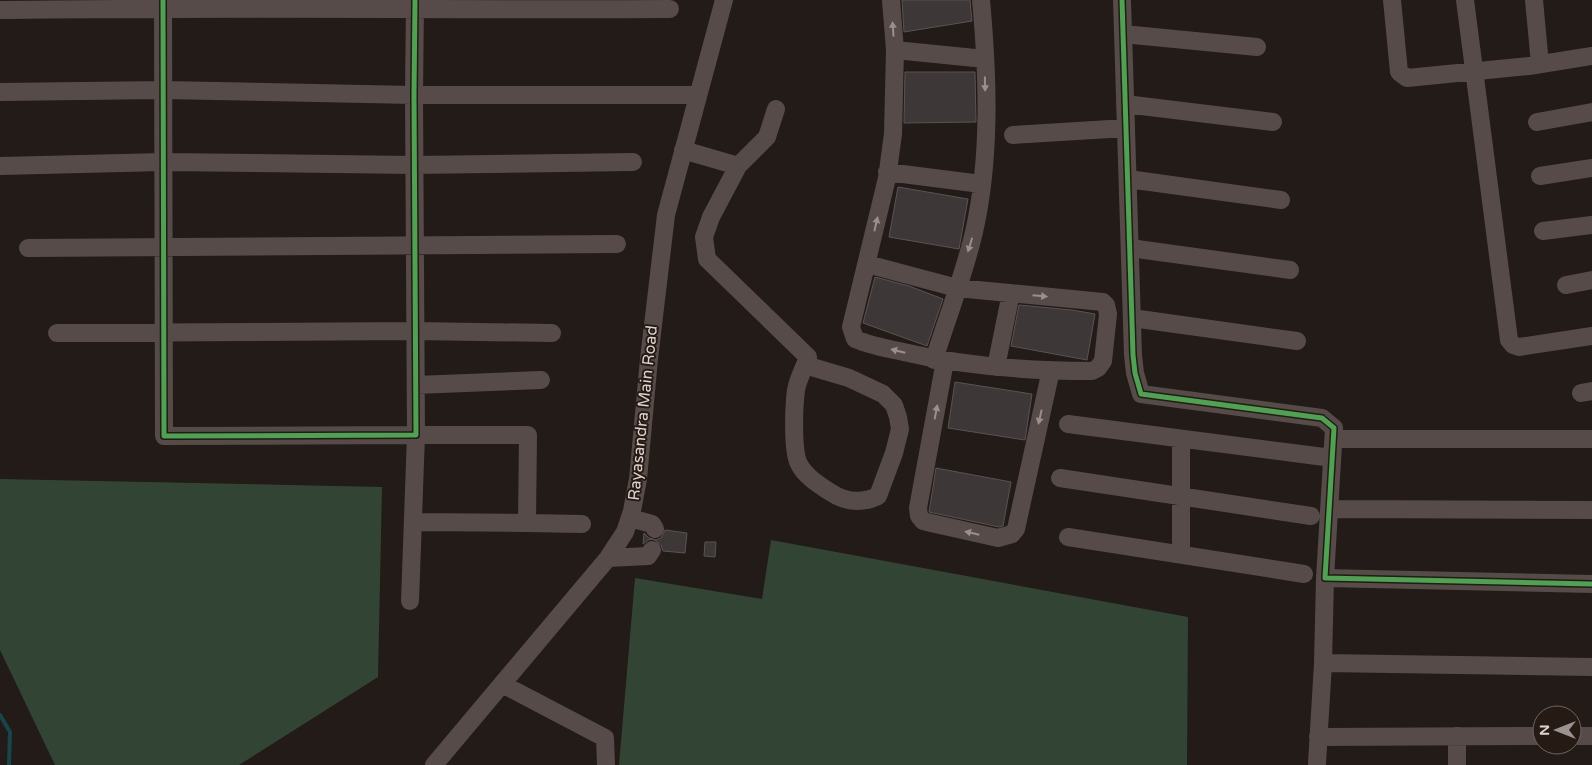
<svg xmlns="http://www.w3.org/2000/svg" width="1592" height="765" viewBox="0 0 1592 765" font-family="'Varela Round',sans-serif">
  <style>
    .green { fill: #324535 }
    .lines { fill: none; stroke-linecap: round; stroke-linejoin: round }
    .stream { stroke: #15464c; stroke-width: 4 }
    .building { fill: #3d3737; stroke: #595353 }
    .minor { stroke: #564b49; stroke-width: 18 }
    .cycleway-casing { stroke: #261a14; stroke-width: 8 }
    .cycleway { stroke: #4ca352; stroke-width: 5 }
    .oneway { fill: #998f8c }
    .labels { text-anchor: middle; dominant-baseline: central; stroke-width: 4; stroke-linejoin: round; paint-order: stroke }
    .street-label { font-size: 16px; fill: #dcd3cf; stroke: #261a14 }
  </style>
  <rect width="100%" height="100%" fill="#221b18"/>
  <path class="green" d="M 0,479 L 382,487 L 378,677 L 239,765 L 55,765 L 0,650 Z
    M 771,540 L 1188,617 L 1187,765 L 619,765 L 635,578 L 762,599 Z"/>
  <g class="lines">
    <path class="stream" d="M 0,715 L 10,732 L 9,765"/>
  </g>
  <path class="building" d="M 902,0 L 970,0 L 972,21 L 904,32 Z
    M 905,72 L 975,72 L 976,122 L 904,123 Z
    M 898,187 L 968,199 L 959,249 L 889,237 Z
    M 875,277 L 909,286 L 943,299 L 927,346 L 863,323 Z
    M 1019,305 L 1072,310 L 1095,314 L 1087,360 L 1011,346 Z
    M 955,382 L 1032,394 L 1025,440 L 948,428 Z
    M 936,468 L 1011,482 L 1003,526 L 999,527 L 929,512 Z
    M 665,530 L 687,533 L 685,553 L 663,551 L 661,545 L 653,539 L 648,540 L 643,544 L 644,533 L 649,538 L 656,540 L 661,538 Z
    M 705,542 L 716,542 L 715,557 L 704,556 Z"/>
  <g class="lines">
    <path class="minor" d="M 163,0 L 164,436 L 416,435 L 414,95 L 415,0
      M 1122,0 L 1133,355 L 1135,373 L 1141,394 L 1322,418 L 1334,428 L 1325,578 L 1592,584
      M 1392,0 L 1399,72 L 1407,78 L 1529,66 L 1592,56
      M 1465,0 L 1509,340 L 1513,345 L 1519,347 L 1592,336
      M 1534,0 L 1540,64
      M 0,10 C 223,7 446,10 670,9
      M 1123,34 L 1257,47
      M 895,50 L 985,59
      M 0,92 L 163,90 L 414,95 L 698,95
      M 1125,104 L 1273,122
      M 1537,122 L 1592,112
      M 1013,135 L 1126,128
      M 683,150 L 738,166 L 711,217 L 704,237 L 707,259 L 808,357 C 804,368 798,379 796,390 C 794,405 792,451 799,464 C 805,476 819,485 830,492 C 845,502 861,504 878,496 L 894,453 L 900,429 L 898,417 L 894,405 L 883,394 L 849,378 L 805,365
      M 0,166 L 163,162 L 414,165 L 633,162
      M 738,166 L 767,137 L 776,109
      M 887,172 L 981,184
      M 1540,176 L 1592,168
      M 1128,179 L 1281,200
      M 1543,231 L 1592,225
      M 28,248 L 617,244
      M 1130,248 L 1290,270
      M 867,264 L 957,288 L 1103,302 L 1106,305 L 1108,314 L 1103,361 L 1098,368 L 1092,371 C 1028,371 962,366 899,351 C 884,348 869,345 855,339 L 851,327 L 887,178 L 893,134 L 895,50 L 891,0
      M 1566,285 L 1592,280
      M 1132,318 L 1297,341
      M 57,333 L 415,331 L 552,333
      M 934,360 C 947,318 964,275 974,232 C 991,157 988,76 981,0
      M 945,361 L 918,508 L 919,516 L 923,521 L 931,523 L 998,538 L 1012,534 L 1016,529 L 1051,370
      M 996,367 L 1011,293
      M 416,385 L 541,380
      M 1581,393 L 1592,391
      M 1068,424 L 1332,458
      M 1335,439 L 1592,439
      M 1060,478 L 1311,516
      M 1329,509 L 1592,510
      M 630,518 L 652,524 L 655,529
      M 413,522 L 527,523
      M 1068,537 L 1304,574
      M 1181,554 L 1181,439
      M 608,558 L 648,556 L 652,550
      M 1325,578 L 1323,663 L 1592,667
      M 410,601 L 416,435 L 528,435 L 527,523 L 582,524
      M 502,684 L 605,738 L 606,765
      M 1457,736 L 1457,765
      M 1572,736 L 1592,736
      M 1318,737 L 1542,736
      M 1317,763 L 1323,663
      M 434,765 L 608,558 L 625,532 L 632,511 L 638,479 L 649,359 L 666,215 L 724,0"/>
    <g class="cycleway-casing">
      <path id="cycleway" d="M 163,0 L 164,436 L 416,435 L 414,95 L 415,0
        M 1122,0 L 1133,355 L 1135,373 L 1141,394 L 1322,418 L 1334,428 L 1325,578 L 1592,584"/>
    </g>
    <use href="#cycleway" class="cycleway"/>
  </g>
  <defs><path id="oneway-solid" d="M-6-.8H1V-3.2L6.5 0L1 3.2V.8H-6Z" transform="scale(1.25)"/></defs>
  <g class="oneway">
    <use href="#oneway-solid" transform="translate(893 29) rotate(-94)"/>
    <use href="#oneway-solid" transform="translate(985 84) rotate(89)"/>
    <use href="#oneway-solid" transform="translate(876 224) rotate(-77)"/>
    <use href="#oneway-solid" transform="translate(970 245) rotate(107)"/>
    <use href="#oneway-solid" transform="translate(1040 296) rotate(5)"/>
    <use href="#oneway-solid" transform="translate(898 351) rotate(-166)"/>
    <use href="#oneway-solid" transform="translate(936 412) rotate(-79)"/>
    <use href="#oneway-solid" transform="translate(1040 417) rotate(103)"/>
    <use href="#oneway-solid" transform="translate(972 533) rotate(-167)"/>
  </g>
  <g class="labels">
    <g class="street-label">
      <text transform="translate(643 413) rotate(-84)">Rayasandra Main Road</text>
    </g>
  </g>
  <g transform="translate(1557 730) rotate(270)"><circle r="24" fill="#261a14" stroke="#6f645f"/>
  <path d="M0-4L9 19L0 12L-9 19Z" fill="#9b938f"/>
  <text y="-8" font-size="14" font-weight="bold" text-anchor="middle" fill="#dcd3cf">N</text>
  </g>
</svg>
